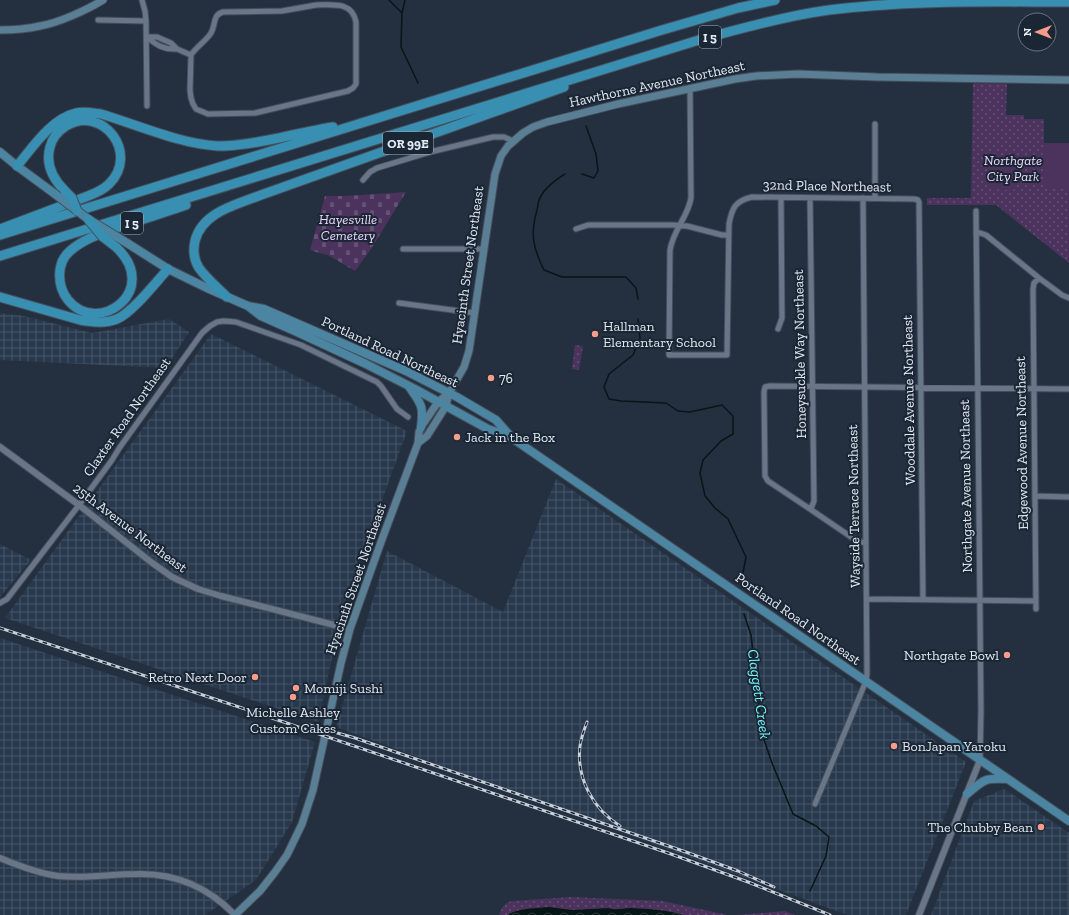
<svg xmlns="http://www.w3.org/2000/svg" width="1069" height="915" viewBox="0 0 1069 915" font-family="'Zilla Slab',serif">
  <style>
    .industrial { fill: url(#industrial-grid) }
    .grass { fill: url(#grass-dots) }
    .cemetery { fill: url(#cemetery-stones) }
    .pitch { fill: #4c335e }
    .water { fill: url(#water-waves) }
    .lines { fill: none; stroke-linecap: round; stroke-linejoin: round }
    .stream { stroke: #071617; stroke-width: 1.5 }
    .minor-casing { stroke: #444e5b; stroke-width: 7 }
    .tertiary-casing { stroke: #444e5b; stroke-width: 8 }
    .secondary-casing { stroke: #444e5b; stroke-width: 9 }
    .primary-casing { stroke: #444e5b; stroke-width: 10 }
    .motorway-casing { stroke: #444e5b; stroke-width: 11 }
    .minor { stroke: #697688; stroke-width: 5 }
    .tertiary { stroke: #697688; stroke-width: 6 }
    .secondary { stroke: #5a7e94; stroke-width: 7 }
    .primary { stroke: #4c85a1; stroke-width: 8 }
    .motorway { stroke: #388fb1; stroke-width: 9 }
    .rail-casing { stroke: #c7cfda; stroke-width: 3 }
    .rail { stroke: #1b2635; stroke-width: 1.5; stroke-dasharray: 4.5; stroke-linecap: butt }
    .primary-bridge-casing { stroke: #444e5b; stroke-width: 10; stroke-linecap: butt }
    .motorway-bridge-casing { stroke: #444e5b; stroke-width: 11; stroke-linecap: butt }
    .primary-bridge { stroke: #4c85a1; stroke-width: 8 }
    .motorway-bridge { stroke: #388fb1; stroke-width: 9 }
    .poi-dot { fill: #f49d8b; stroke: #1b2635; stroke-width: 1.5 }
    .labels { text-anchor: middle; dominant-baseline: central; stroke-width: 4; stroke-linejoin: round; paint-order: stroke }
    .shield { fill: #1b2635; stroke: #a6aeba; stroke-width: 1 }
    .shield-label { font-size: 13px; font-weight: bold; fill: #e1e9f3 }
    .street-label { font-size: 14px; fill: #e1e9f3; stroke: #1b2635 }
    .park-label { font-size: 14px; font-style: italic; fill: #ecd7fd; stroke: #1b2635 }
    .poi-label { font-size: 14px; fill: #e1e9f3; stroke: #1b2635; text-anchor: start }
    .water-label { font-size: 15px; font-style: italic; fill: #74f2f8; stroke: #1b2635 }
  </style>
  <defs>
    <pattern id="industrial-grid" width="8" height="8" patternUnits="userSpaceOnUse"><rect width="8" height="8" fill="#28384d"/><path d="M0 4h8M4 0v8" fill="none" stroke="#475567"/></pattern>
    <pattern id="grass-dots" width="8" height="8" patternUnits="userSpaceOnUse"><rect width="8" height="8" fill="#4c335e"/><path d="M2 2h.1M6 6h.1" fill="none" stroke="#665176" stroke-width="1.8" stroke-linecap="round"/></pattern>
    <pattern id="cemetery-stones" width="16" height="16" patternUnits="userSpaceOnUse"><rect width="16" height="16" fill="#4c335e"/><path d="M2 7V4a2 2 0 0 1 4 0v3zM10 15v-3a2 2 0 0 1 4 0v3z" fill="#665176"/></pattern>
    <pattern id="water-waves" width="16" height="10" patternUnits="userSpaceOnUse"><rect width="16" height="10" fill="#071617"/><path d="M0 5q4-4 8 0t8 0" fill="none" stroke="#2b3839"/></pattern>
  </defs>
  <rect width="100%" height="100%" fill="#24303f"/>
  <path class="industrial" d="M 0,313 L 24,316 L 92,333 L 169,319 L 189,332 L 166,368 L 0,360 Z
    M 211,334 L 407,431 L 342,612 L 318,722 L 5,618 Z
    M 556,479 L 966,762 L 906,915 L 847,915 L 336,727 L 387,551 L 503,612 Z
    M 0,544 L 31,560 L 0,597 Z
    M 0,638 L 315,742 L 292,822 L 256,880 L 205,915 L 0,915 Z
    M 1004,789 L 1015,796 L 1069,833 L 1069,915 L 931,915 L 974,801 Z"/>
  <path class="grass" d="M 973,83 L 1007,84 L 1006,115 L 1024,115 L 1024,119 L 1044,119 L 1044,143 L 1069,143 L 1069,263 L 996,205 L 927,205 L 927,198 L 971,198 Z
    M 575,345 L 583,346 L 579,370 L 572,369 Z
    M 571,897 L 662,901 L 728,915 L 499,915 C 502,908 504,903 512,901 Z
    M 785,911 L 795,915 L 737,915 Z"/>
  <path class="cemetery" d="M 406,192 L 371,249 L 355,271 L 328,255 L 319,253 L 310,250 L 325,196 L 345,196 Z"/>
  <path class="pitch" d="M 1047,145 L 1069,145 L 1069,188 L 1044,187 L 1044,147 Z
    M 988,158 L 1017,159 L 1014,190 L 987,189 Z"/>
  <path class="water" d="M 549,907 L 572,910 L 609,908 C 617,911 623,908 631,908 C 649,909 667,910 684,915 L 508,915 C 517,908 538,908 549,907 Z"/>
  <g class="lines">
    <path class="stream" d="M 389,0 L 402,13
      M 405,0 L 402,13 L 401,47 L 418,83
      M 565,174 C 556,180 545,187 540,198 C 538,201 538,206 537,210 C 530,234 533,248 544,270 L 562,277 L 626,277 L 636,288 L 638,299
      M 582,174 L 594,178 L 598,171 L 596,154 L 586,126
      M 638,319 L 640,338 L 633,355 L 609,374 L 604,387 L 609,399 L 621,401 L 666,403 L 678,411 L 690,412 L 722,405 L 733,416 L 733,434 L 721,441 L 703,460 L 700,473 L 705,496 L 715,508 L 728,519 L 746,557 L 742,578
      M 744,614 L 751,635 L 756,679 L 759,701 L 761,731 L 772,763 L 793,814 L 816,826 L 829,837 L 826,856 L 810,891"/>
    <g class="minor-casing">
      <path id="minor" d="M 142,0 L 145,11 L 146,21 L 147,106
        M 316,5 C 332,5 352,1 356,22 L 356,84 L 353,88 L 348,91 L 255,113 L 208,114 L 196,109 L 193,104 L 191,98 L 190,90 L 191,55 C 196,47 206,41 211,33 C 216,25 212,15 223,12 L 282,11 Z
        M 98,20 L 146,21
        M 147,37 L 157,37 L 171,43 L 177,49 L 191,55
        M 147,37 C 156,45 164,50 177,49
        M 690,88 L 691,198 C 688,217 673,230 670,250 L 669,355 L 727,355 L 729,224 C 732,208 735,201 752,197 L 914,199 L 918,200 L 919,202 L 923,600
        M 875,124 L 875,198
        M 363,180 L 370,172 L 377,168 L 430,152 L 493,137 L 504,137 L 513,141
        M 810,198 L 814,501 L 812,506 L 810,509
        M 976,211 L 981,711 L 980,760
        M 576,229 L 588,225 L 673,225 L 687,226 L 722,235 L 728,235
        M 976,232 L 980,233 L 986,235 L 1039,278 L 1062,295 L 1069,298
        M 403,249 L 484,249
        M 399,303 L 475,313
        M 778,329 L 782,318 L 781,198
        M 1035,496 L 1069,497
        M 866,543 L 857,541 L 810,509 L 768,481 L 765,476 L 764,392 L 765,387 L 770,386 L 1069,389
        M 867,599 L 1036,601
        M 0,603 L 7,599 L 79,505 L 112,460 L 120,447 L 202,333 L 210,326 L 217,322 L 224,321 L 236,322 L 301,345 L 377,382 L 381,386 L 397,409 L 408,417
        M 1036,609 L 1033,289 L 1034,283 L 1039,278
        M 815,804 L 866,681 L 867,674 L 863,198"/>
    </g>
    <g class="tertiary-casing">
      <path id="tertiary" d="M 0,447 L 79,505 L 151,562 L 172,577 L 198,589 L 221,596 L 350,629
        M 0,858 C 19,866 37,873 58,876 C 84,879 111,874 137,874 C 176,873 208,887 235,915
        M 919,915 L 980,760"/>
    </g>
    <g class="secondary-casing">
      <path id="secondary" d="M 0,30 C 14,30 27,29 40,26 C 58,23 87,10 103,0
        M 418,443 L 427,436 L 446,406 L 449,393
        M 235,915 L 260,891 L 275,872 L 287,855 L 302,824 L 313,790 L 341,663 L 350,629 L 381,542 L 418,443 L 419,432 L 421,427 L 438,402 L 449,393 L 464,367 L 469,351 L 495,174 L 501,156 L 508,146 L 523,133 L 533,127 L 547,122 L 618,104 L 735,79 L 756,76 L 798,74 L 877,77 L 1069,80"/>
    </g>
    <g class="primary-casing">
      <path id="primary" d="M 0,152 L 17,166 L 55,194
        M 127,243 L 168,269 L 207,288 L 248,306 L 261,316 L 297,332 L 366,364 L 415,389 L 488,429 L 511,437
        M 248,306 L 264,309 L 406,371 L 457,397 L 496,420 L 512,438 L 1069,821
        M 410,388 C 421,404 424,406 421,427
        M 967,794 C 984,779 985,778 1007,779"/>
    </g>
    <g class="motorway-casing">
      <path id="motorway" d="M 17,166 C 33,147 51,119 76,113 C 84,111 93,113 101,114 C 138,125 180,144 218,146 C 239,146 259,142 279,138 C 297,134 315,130 333,127
        M 0,229 L 88,196 C 96,193 103,190 109,184 C 140,154 103,104 66,126 C 58,131 52,139 50,147 C 45,165 53,179 65,191
        M 0,235 L 662,30 L 738,8 L 775,0
        M 116,247 C 162,290 98,337 68,300 C 57,286 56,263 70,251 C 86,237 106,232 125,225 C 145,219 165,212 186,205
        M 0,256 L 699,40 C 741,28 785,16 829,10 C 908,0 989,2 1069,2
        M 0,297 L 80,320 C 92,322 105,324 117,319 C 133,312 156,282 168,269
        M 227,297 C 218,288 206,278 199,268 C 194,260 193,250 195,241 C 202,212 236,205 261,195 L 564,87"/>
    </g>
    <use href="#minor" class="minor"/>
    <use href="#tertiary" class="tertiary"/>
    <use href="#secondary" class="secondary"/>
    <use href="#primary" class="primary"/>
    <use href="#motorway" class="motorway"/>
    <g class="rail-casing">
      <path id="rail" d="M 0,628 L 269,717 L 671,854 L 748,882 L 830,915
        M 587,722 C 584,730 581,738 580,746 C 576,778 593,809 620,826
        M 306,724 L 355,738 L 683,851 L 738,871 L 774,887"/>
    </g>
    <use href="#rail" class="rail"/>
    <g class="primary-bridge-casing">
      <path id="primary-bridge" d="M 55,194 L 88,219 L 127,243"/>
    </g>
    <g class="motorway-bridge-casing">
      <path id="motorway-bridge" d="M 65,191 L 72,198 L 77,211
        M 88,219 L 103,237 L 116,247"/>
    </g>
    <use href="#primary-bridge" class="primary-bridge"/>
    <use href="#motorway-bridge" class="motorway-bridge"/>
  </g>
  <g class="poi-dot">
    <circle cx="595" cy="334" r="4"/>
    <circle cx="491" cy="378" r="4"/>
    <circle cx="457" cy="437" r="4"/>
    <circle cx="1007" cy="655" r="4"/>
    <circle cx="255" cy="677" r="4"/>
    <circle cx="296" cy="688" r="4"/>
    <circle cx="293" cy="697" r="4"/>
    <circle cx="894" cy="746" r="4"/>
    <circle cx="1041" cy="827" r="4"/>
  </g>
  <g class="labels">
    <g class="shield">
      <rect x="699" y="26" width="22" height="22" rx="3"/>
      <rect x="383" y="132" width="50" height="22" rx="3"/>
      <rect x="121" y="212" width="22" height="22" rx="3"/>
    </g>
    <g class="shield-label">
      <text x="710" y="37">I 5</text>
      <text x="408" y="143">OR 99E</text>
      <text x="132" y="223">I 5</text>
    </g>
    <g class="street-label">
      <text transform="translate(657 84) rotate(-12)">Hawthorne Avenue Northeast</text>
      <text transform="translate(827 186) rotate(1)">32nd Place Northeast</text>
      <text transform="translate(468 265) rotate(-82)">Hyacinth Street Northeast</text>
      <text transform="translate(390 352) rotate(25)">Portland Road Northeast</text>
      <text transform="translate(800 354) rotate(-91)">Honeysuckle Way Northeast</text>
      <text transform="translate(909 400) rotate(-91)">Wooddale Avenue Northeast</text>
      <text transform="translate(127 417) rotate(-55)">Claxter Road Northeast</text>
      <text transform="translate(1022 443) rotate(-91)">Edgewood Avenue Northeast</text>
      <text transform="translate(966 486) rotate(-91)">Northgate Avenue Northeast</text>
      <text transform="translate(854 506) rotate(-91)">Wayside Terrace Northeast</text>
      <text transform="translate(130 528) rotate(37)">25th Avenue Northeast</text>
      <text transform="translate(356 579) rotate(-71)">Hyacinth Street Northeast</text>
      <text transform="translate(798 619) rotate(35)">Portland Road Northeast</text>
    </g>
    <g class="park-label">
      <text x="1013" y="160">Northgate<tspan x="1013" dy="16">City Park</tspan></text>
      <text x="348" y="219">Hayesville<tspan x="348" dy="16">Cemetery</tspan></text>
    </g>
    <g class="poi-label">
      <text x="603" y="326">Hallman<tspan x="603" dy="16">Elementary School</tspan></text>
      <text x="499" y="378">76</text>
      <text x="465" y="437">Jack in the Box</text>
      <text x="999" y="655" text-anchor="end">Northgate Bowl</text>
      <text x="247" y="677" text-anchor="end">Retro Next Door</text>
      <text x="304" y="688">Momiji Sushi</text>
      <text x="293" y="712" text-anchor="middle">Michelle Ashley<tspan x="293" dy="16">Custom Cakes</tspan></text>
      <text x="902" y="746">BonJapan Yaroku</text>
      <text x="1033" y="827" text-anchor="end">The Chubby Bean</text>
    </g>
    <g class="water-label">
      <text transform="translate(759 694) rotate(82)">Claggett Creek</text>
    </g>
  </g>
  <g transform="translate(1037 32) rotate(270)"><circle r="19" fill="#1b2635" stroke="#6a7481"/>
  <path d="M0-3L7 15L0 10L-7 15Z" fill="#f49d8b"/>
  <text y="-6" font-size="11" font-weight="bold" text-anchor="middle" fill="#e1e9f3">N</text>
  </g>
</svg>
